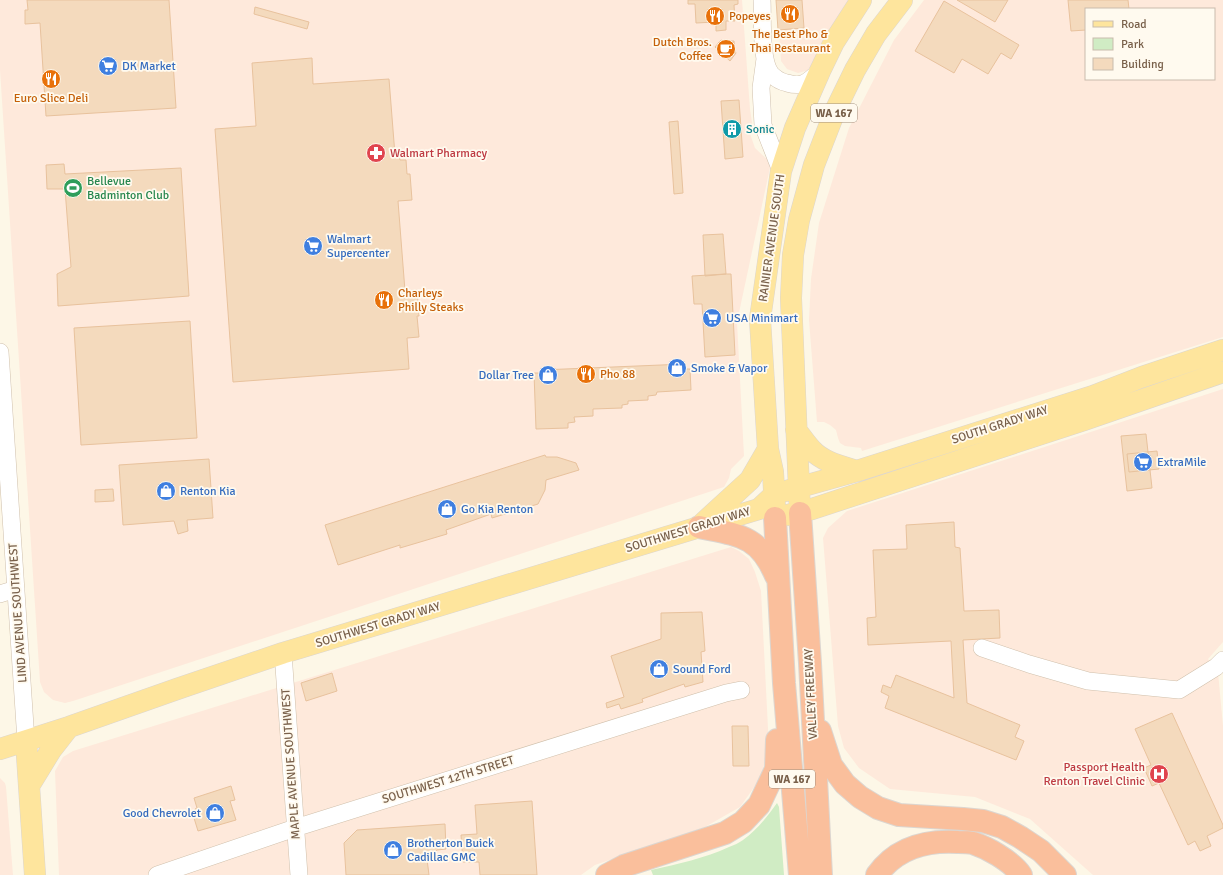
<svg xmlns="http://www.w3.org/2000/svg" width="1223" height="875" viewBox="0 0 1223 875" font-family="Signika,sans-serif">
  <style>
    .commercial { fill: #fee9db; fill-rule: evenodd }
    .green { fill: #d0ecc4 }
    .building { fill: #f4dabd; stroke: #e8c29d }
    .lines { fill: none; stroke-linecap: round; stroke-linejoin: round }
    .minor-casing { stroke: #d0c0ac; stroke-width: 18 }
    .major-casing { stroke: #dcd6d0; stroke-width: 22 }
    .highway-casing { stroke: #dcd6d0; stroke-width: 24 }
    .minor { stroke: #fff; stroke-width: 17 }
    .major { stroke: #fee59d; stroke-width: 21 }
    .highway { stroke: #fabf9c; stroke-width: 22 }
    .labels { text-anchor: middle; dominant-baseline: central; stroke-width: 3.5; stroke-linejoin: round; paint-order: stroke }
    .shield { fill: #fffaef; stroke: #a18e7c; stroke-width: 1 }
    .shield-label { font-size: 11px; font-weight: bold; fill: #79604a }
    .food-label { font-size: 12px; fill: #c56008; stroke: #fffaef; text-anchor: start }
    .shop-label { font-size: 12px; fill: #366cbe; stroke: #fffaef; text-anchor: start }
    .culture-label { font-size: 12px; fill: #0d838f; stroke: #fffaef; text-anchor: start }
    .health-label { font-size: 12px; fill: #be3a42; stroke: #fffaef; text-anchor: start }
    .leisure-label { font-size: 12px; fill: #27864d; stroke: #fffaef; text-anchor: start }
    .street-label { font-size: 12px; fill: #79604a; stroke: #fffaef }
  </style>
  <rect width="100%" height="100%" fill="#fdf7e7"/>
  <path class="commercial" d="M 0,0 L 742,0 L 750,109 L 753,129 L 749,131 L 755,148 L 771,163 L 737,322 L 744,456 L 731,469 L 729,478 L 724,487 L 73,701 L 65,703 L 53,700 L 44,692 L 40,682 L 0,70 Z
    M 777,0 L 854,0 L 809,70 L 798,73 L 787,69 L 781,61 Z
    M 924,0 L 1223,0 L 1223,337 L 862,451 L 861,448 L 845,446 L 840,443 L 838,438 L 836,430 L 830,425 L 824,422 L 817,422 L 809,320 L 811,279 L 819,223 L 849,128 L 894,40 ZM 1086,9 L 1214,9 L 1214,79 L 1086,79 Z
    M 1223,389 L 1223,642 L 1208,659 L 1218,672 L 1223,726 L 1223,875 L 1093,875 L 1030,819 L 975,797 L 890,789 L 859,768 L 844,748 L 838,726 L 823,538 L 828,528 L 847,511 Z
    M 731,547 L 739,551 L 749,559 L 755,572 L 761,591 L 769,748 L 760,779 L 740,807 L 705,827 L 595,865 L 581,875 L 59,875 L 55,771 L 63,757 L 73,751 Z
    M 0,778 L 5,783 L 6,787 L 13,875 L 0,875 Z"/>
  <path class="green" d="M 777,803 L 779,807 L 784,875 L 653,875 L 651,870 C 678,864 705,858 729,847 C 734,845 739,843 743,840 C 757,830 767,817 777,803 Z"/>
  <path class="building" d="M 27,0 L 169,0 L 176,108 L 46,116 L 40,23 L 25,24 L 25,10 L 28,10 Z
    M 688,0 L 738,0 L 738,4 L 734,5 L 735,21 L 726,21 L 726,30 L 716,31 L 716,22 L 696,23 L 695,4 L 688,4 Z
    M 776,0 L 802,0 L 804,28 L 778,30 Z
    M 957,0 L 1008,0 L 995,22 Z
    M 1068,0 L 1128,0 L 1129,9 L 1086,9 L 1086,30 L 1071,31 Z
    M 944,1 L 1019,45 L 1011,59 L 1001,53 L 988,74 L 962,59 L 954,73 L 915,51 Z
    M 255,7 L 309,22 L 307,29 L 254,14 Z
    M 721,40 L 723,41 L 734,41 L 735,51 L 736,53 L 730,61 L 715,47 Z
    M 312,58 L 313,84 L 389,79 L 395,155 L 399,154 L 400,160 L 406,160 L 407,174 L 410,174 L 412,200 L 398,201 L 405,291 L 417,290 L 419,316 L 417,316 L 419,337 L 407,338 L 409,369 L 233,382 L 215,129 L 256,126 L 252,63 Z
    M 739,100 L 743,157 L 725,159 L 721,101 Z
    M 678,121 L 683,193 L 674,194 L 669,122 Z
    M 64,164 L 65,174 L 181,168 L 189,296 L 58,306 L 57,274 L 71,267 L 65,189 L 47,189 L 46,165 Z
    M 723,234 L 726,274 L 705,276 L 703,235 Z
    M 726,274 L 731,274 L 735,355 L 705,357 L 702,304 L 694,304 L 692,276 Z
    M 190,321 L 197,438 L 81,445 L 74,328 Z
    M 685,364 L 685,369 L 690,369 L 691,390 L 657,392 L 656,395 L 648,396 L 648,400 L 628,401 L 628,404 L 622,405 L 622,408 L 593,409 L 593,416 L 574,417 L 575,422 L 568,423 L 568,428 L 536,429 L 534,373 L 541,373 L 541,370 Z
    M 1146,434 L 1152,488 L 1127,491 L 1121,436 Z
    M 1157,451 L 1159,469 L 1129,472 L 1127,454 Z
    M 545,455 L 546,457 L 557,457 L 576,463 L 579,470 L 546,480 L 545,490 L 538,504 L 492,518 L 491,514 L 446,530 L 447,534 L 400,548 L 400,545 L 338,565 L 325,525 Z
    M 209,459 L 213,518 L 187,520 L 188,531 L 178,534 L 174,521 L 123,525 L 119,465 Z
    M 113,489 L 114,501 L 95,502 L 95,490 Z
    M 954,522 L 955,547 L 960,548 L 964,611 L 999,610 L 1000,638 L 963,640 L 967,703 L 1020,725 L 1015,737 L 1024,741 L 1016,760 L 885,708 L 889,696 L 881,692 L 883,685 L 891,688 L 896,675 L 954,698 L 951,641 L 868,645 L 867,618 L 876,617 L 873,550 L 907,549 L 906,525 Z
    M 702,612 L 705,651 L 701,652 L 703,682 L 685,687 L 684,684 L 642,699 L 643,702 L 621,709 L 619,704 L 607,708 L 606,703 L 624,697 L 611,656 L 661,639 L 661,613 Z
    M 332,673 L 337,691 L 306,701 L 301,683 Z
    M 1172,713 L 1223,825 L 1223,828 L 1207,836 L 1211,846 L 1200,851 L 1195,841 L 1188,845 L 1159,783 L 1152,786 L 1144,768 L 1151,765 L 1135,729 Z
    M 732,726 L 748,726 L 749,766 L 733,766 Z
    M 231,786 L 235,800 L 230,801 L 236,820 L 198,831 L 194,818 L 197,817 L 195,809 L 197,808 L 194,798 Z
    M 532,801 L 537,875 L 480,875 L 479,862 L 463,862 L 461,835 L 477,834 L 475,805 Z
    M 445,824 L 446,849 L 437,850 L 427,859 L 429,875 L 346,875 L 344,843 L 357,830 Z"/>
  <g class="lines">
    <g class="minor-casing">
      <path id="minor" d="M 762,0 C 763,18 760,60 771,74 C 775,78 782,82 787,83 C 804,88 808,81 820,71
        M 765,59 L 761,88 L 763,125 L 781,171
        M 0,352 L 26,741
        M 0,594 L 16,589
        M 982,648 L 1029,664 L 1088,681 L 1179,690 L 1216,667 L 1223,660
        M 283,653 L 299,875
        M 157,875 L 295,828 L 726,693 L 741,690"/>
    </g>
    <g class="major-casing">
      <path id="major" d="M 796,430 C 801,436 806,444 812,450 C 823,462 841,466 857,471
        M 786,491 L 857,471 L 1093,396 L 1142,377 L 1223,350
        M 775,509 L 773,472 L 768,449 L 760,319 L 781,171 L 795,128 L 820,71 L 834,42 L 861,0
        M 800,513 L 791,298 L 793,255 L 799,220 L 814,165 L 835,111 L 855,70 L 876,34 L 902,0
        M 788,515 L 812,509 L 1084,420 L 1223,372
        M 703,523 L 750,480 L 768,449
        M 26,741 L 35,875
        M 0,749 L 69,727 L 177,689 L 283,653 L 759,509 L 774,495
        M 29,786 L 51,750 L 69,727"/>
    </g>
    <g class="highway-casing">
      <path id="highway" d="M 800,513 L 810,663 L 821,875
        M 775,518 L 784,683 L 800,875
        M 699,527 C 738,535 759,535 776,576
        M 820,731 L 831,765 L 845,784 L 860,797 L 878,808 L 899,815 L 963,819 L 983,821 L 1002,827 L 1020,837 L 1041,851 L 1065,875
        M 607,875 L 624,866 L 725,833 L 743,822 L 759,805 L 776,769 L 777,740
        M 877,875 C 896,848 926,840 958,842 C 963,842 968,842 973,843 C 982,846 990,850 998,855 C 1006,860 1016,867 1021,875"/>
    </g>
    <use href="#minor" class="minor"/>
    <use href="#major" class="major"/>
    <use href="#highway" class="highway"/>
  </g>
  <defs>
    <g id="restaurant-disc" transform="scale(1)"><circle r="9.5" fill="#e8710a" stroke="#fffaef"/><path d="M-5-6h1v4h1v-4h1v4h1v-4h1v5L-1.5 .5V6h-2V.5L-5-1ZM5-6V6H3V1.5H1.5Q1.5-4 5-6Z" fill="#fff"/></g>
    <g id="cafe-disc" transform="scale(1)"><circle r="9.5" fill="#e8710a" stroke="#fffaef"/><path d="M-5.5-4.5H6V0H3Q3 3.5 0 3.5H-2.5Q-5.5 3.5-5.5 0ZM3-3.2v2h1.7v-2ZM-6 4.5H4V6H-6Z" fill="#fff"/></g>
    <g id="supermarket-disc" transform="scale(1)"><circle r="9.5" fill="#3f7fe0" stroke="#fffaef"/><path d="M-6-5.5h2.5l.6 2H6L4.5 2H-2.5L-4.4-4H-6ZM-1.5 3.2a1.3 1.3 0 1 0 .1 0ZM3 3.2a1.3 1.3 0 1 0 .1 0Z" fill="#fff"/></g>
    <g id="building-disc" transform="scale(1)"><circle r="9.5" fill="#0f9aa8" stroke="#fffaef"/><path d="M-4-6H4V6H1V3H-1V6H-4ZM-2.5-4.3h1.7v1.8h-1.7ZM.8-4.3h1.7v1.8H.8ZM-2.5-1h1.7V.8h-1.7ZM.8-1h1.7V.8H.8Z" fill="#fff"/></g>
    <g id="pharmacy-disc" transform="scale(1)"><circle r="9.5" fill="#e0444e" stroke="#fffaef"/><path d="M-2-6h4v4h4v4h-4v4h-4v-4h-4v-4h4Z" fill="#fff"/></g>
    <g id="stadium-disc" transform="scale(1)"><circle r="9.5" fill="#2e9e5b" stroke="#fffaef"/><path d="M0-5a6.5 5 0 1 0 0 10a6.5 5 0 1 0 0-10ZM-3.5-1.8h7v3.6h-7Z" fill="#fff"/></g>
    <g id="shop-disc" transform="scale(1)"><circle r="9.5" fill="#3f7fe0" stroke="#fffaef"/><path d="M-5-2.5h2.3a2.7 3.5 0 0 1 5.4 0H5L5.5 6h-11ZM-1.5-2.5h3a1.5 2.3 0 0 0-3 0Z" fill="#fff"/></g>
    <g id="hospital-disc" transform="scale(1)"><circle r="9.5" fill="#e0444e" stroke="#fffaef"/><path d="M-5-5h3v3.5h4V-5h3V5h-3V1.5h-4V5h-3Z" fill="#fff"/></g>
  </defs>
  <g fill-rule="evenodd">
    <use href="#restaurant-disc" x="790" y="14"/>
    <use href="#restaurant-disc" x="715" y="16"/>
    <use href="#cafe-disc" x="726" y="49"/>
    <use href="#supermarket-disc" x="108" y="66"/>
    <use href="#restaurant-disc" x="51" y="79"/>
    <use href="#building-disc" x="732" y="129"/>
    <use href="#pharmacy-disc" x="376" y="153"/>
    <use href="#stadium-disc" x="73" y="188"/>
    <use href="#supermarket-disc" x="313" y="246"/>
    <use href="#restaurant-disc" x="384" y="300"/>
    <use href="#supermarket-disc" x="712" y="318"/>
    <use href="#shop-disc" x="677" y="368"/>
    <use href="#restaurant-disc" x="586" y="374"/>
    <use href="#shop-disc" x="548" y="375"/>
    <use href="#supermarket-disc" x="1143" y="462"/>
    <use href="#shop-disc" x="166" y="491"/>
    <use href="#shop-disc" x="447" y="509"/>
    <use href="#shop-disc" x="659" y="669"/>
    <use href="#hospital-disc" x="1159" y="774"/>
    <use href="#shop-disc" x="215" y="813"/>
    <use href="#shop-disc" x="393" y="850"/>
  </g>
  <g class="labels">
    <g class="shield">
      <rect x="811" y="104" width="46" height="18" rx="3"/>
      <rect x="769" y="770" width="46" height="18" rx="3"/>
    </g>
    <g class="shield-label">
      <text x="834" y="113">WA 167</text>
      <text x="792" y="779">WA 167</text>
    </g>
    <g class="food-label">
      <text x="729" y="16">Popeyes</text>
      <text x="790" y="34" text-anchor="middle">The Best Pho &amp;<tspan x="790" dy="14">Thai Restaurant</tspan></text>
      <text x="712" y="42" text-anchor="end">Dutch Bros.<tspan x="712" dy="14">Coffee</tspan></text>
      <text x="51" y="98" text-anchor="middle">Euro Slice Deli</text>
      <text x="398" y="293">Charleys<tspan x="398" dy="14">Philly Steaks</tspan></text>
      <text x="600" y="374">Pho 88</text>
    </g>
    <g class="shop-label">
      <text x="122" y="66">DK Market</text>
      <text x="327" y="239">Walmart<tspan x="327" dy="14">Supercenter</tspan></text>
      <text x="726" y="318">USA Minimart</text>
      <text x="691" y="368">Smoke &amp; Vapor</text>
      <text x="534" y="375" text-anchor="end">Dollar Tree</text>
      <text x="1157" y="462">ExtraMile</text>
      <text x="180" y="491">Renton Kia</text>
      <text x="461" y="509">Go Kia Renton</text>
      <text x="673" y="669">Sound Ford</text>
      <text x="201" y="813" text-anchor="end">Good Chevrolet</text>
      <text x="407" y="843">Brotherton Buick<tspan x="407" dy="14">Cadillac GMC</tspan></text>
    </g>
    <g class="culture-label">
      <text x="746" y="129">Sonic</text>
    </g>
    <g class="health-label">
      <text x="390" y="153">Walmart Pharmacy</text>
      <text x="1145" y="767" text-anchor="end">Passport Health<tspan x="1145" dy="14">Renton Travel Clinic</tspan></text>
    </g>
    <g class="leisure-label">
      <text x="87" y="181">Bellevue<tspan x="87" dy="14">Badminton Club</tspan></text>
    </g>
    <g class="street-label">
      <text transform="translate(772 238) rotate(-82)">RAINIER AVENUE SOUTH</text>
      <text transform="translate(1000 425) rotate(-18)">SOUTH GRADY WAY</text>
      <text transform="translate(688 530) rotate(-17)">SOUTHWEST GRADY WAY</text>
      <text transform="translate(18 613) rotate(-94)">LIND AVENUE SOUTHWEST</text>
      <text transform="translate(378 625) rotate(-17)">SOUTHWEST GRADY WAY</text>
      <text transform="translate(811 694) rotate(-93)">VALLEY FREEWAY</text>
      <text transform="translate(291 764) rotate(-94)">MAPLE AVENUE SOUTHWEST</text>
      <text transform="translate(448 780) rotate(-17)">SOUTHWEST 12TH STREET</text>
    </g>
  </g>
  <rect x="1085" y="8" width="130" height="72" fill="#fffaef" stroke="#c9bcad"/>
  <rect x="1093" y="21" width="20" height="6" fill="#fee59d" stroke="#c9bcad"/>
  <text x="1121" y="28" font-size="12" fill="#79604a">Road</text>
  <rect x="1093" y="38" width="20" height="12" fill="#d0ecc4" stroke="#c9bcad"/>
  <text x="1121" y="48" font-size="12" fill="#79604a">Park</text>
  <rect x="1093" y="58" width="20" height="12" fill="#f4dabd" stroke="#c9bcad"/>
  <text x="1121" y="68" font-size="12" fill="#79604a">Building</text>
</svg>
